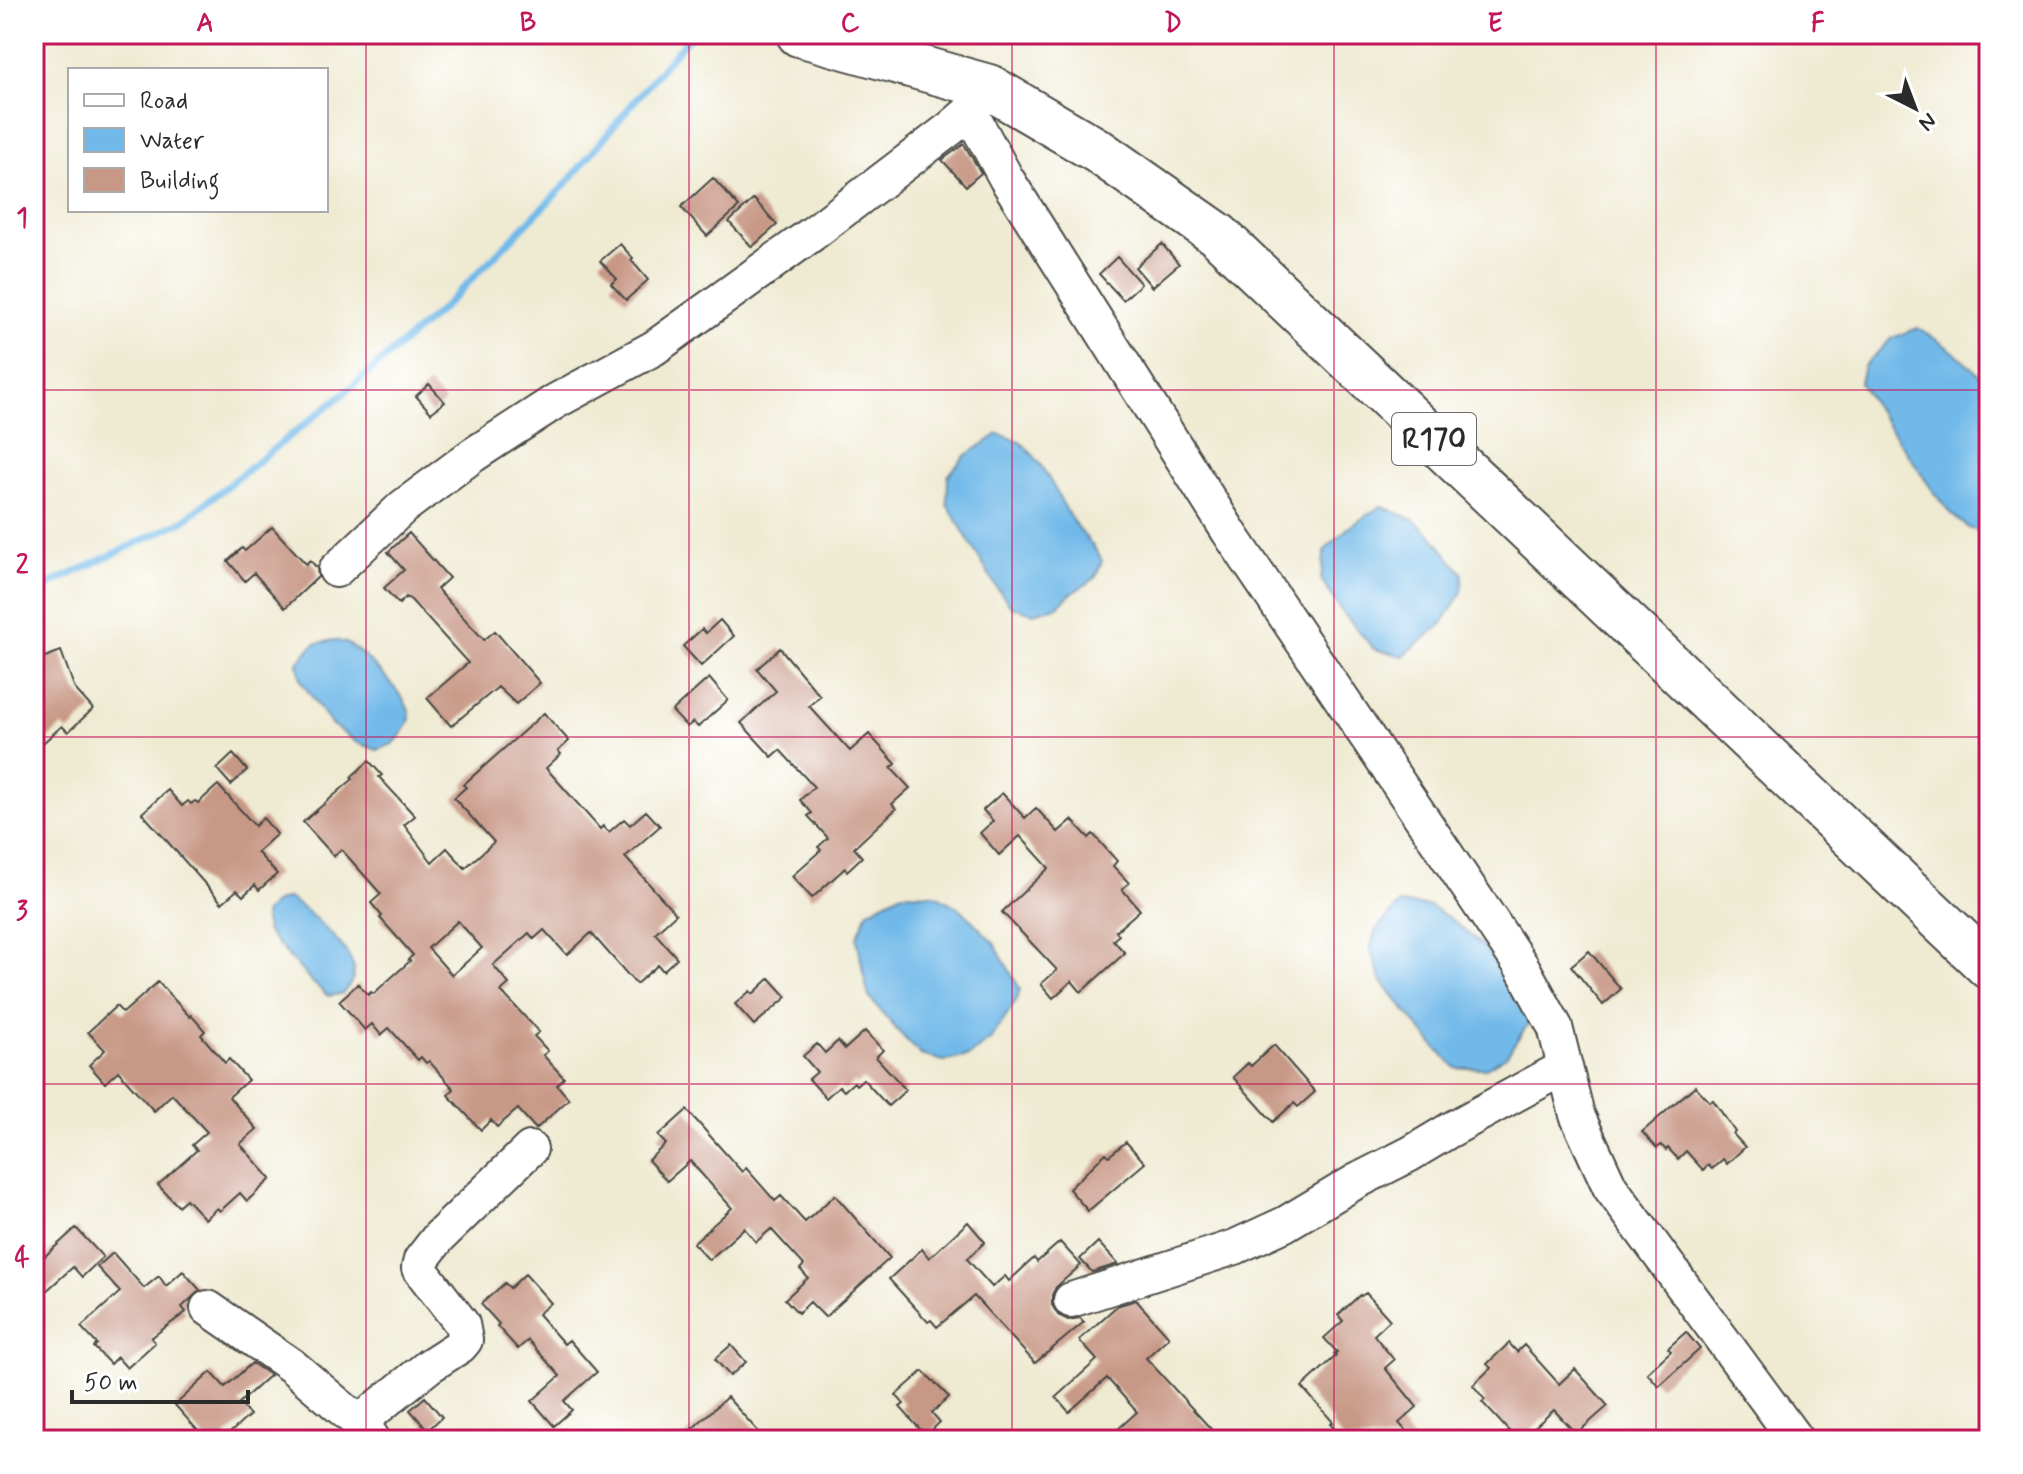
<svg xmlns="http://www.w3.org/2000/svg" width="2023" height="1474" viewBox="0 0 2023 1474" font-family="Mynerve,sans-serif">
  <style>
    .water { fill: #71b9e9; stroke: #4e728a; stroke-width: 2 }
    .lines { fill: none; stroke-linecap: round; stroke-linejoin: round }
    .stream { stroke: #71b9e9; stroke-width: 7 }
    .building { fill: #c89886; fill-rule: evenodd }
    .minor-casing { stroke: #484844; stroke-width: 38 }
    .major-casing { stroke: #484844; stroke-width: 48 }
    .minor { stroke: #fff; stroke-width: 34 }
    .major { stroke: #fff; stroke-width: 44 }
    .grid { fill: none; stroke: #c2185b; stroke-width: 2; stroke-opacity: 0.55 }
    .labels { text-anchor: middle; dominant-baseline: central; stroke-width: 8; stroke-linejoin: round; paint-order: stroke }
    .shield { fill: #fff; stroke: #6b6b6b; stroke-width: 2 }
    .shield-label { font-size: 30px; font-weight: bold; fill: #2b2b2b }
    .neatline { fill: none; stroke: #c2185b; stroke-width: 3 }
    .grid-label { font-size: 26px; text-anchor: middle; font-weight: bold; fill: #c2185b }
  </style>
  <rect width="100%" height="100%" fill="#fff"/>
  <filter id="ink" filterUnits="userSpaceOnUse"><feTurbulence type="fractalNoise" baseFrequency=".0125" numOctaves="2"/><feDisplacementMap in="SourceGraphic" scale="16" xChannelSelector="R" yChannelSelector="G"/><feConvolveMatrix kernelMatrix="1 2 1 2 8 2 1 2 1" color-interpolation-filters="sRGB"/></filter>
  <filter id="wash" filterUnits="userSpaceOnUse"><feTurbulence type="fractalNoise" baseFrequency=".006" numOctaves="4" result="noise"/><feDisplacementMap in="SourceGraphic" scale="32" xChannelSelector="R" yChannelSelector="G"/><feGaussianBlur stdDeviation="1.8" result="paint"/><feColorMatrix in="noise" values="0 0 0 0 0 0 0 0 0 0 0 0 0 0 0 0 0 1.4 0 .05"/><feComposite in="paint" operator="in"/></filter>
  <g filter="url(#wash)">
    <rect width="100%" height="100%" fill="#efead2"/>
    <path class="water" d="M 1918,328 C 1946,344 1968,361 1989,386 L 1989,529 C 1982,531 1972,531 1966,526 C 1944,512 1926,480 1912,459 C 1894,433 1874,409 1860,382 L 1864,366 L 1892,338 Z
      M 998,434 C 1004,436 1011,438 1016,440 C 1040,452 1058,499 1073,521 C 1082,535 1095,546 1102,561 L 1095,578 L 1072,593 L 1056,607 L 1033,613 L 1011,606 L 997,588 L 947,504 L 948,476 L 964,457 Z
      M 1381,506 L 1414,520 L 1433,537 L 1463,574 L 1462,592 L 1441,625 L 1403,656 L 1374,649 L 1342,612 L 1321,579 L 1325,550 L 1348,528 Z
      M 334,640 C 338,641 342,642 346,643 C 362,651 410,698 410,717 C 410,724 399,738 394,743 C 389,746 382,748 377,750 L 356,742 L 331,724 L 301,681 L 298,662 L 314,644 Z
      M 902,893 L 934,894 L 961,909 L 994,943 L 1020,989 L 1017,999 L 991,1039 L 969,1056 L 944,1061 L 921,1055 L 896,1029 L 869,997 L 863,972 L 857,937 L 868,911 Z
      M 288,898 C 306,909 355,950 354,972 C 354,981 347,988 342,994 L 328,996 L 311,981 L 266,931 L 264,913 L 276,902 Z
      M 1399,904 L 1429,906 L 1448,917 L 1482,945 L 1513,985 L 1528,1007 L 1528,1024 L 1506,1056 L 1486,1068 L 1456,1068 L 1436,1048 L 1382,982 L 1370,949 L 1376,930 Z"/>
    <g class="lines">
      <path class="stream" d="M 34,597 L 54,582 L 183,521 L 353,386 L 443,308 L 567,183 L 666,63 L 692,34"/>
    </g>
    <g id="blocks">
      <path class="building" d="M 964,144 L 981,173 L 966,186 L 942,160 Z
        M 713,178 L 739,207 L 707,236 L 681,207 Z
        M 754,199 L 777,225 L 752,247 L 729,222 Z
        M 620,244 L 633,258 L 631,260 L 648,280 L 626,300 L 611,284 L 617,279 L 600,261 Z
        M 1162,244 L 1179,264 L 1152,287 L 1135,267 Z
        M 1117,257 L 1141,284 L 1123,300 L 1099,274 Z
        M 429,384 L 445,402 L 431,413 L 416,396 Z
        M 272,527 L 306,564 L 310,560 L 317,568 L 318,577 L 285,608 L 254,573 L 245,581 L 228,561 L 242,548 L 245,551 Z
        M 409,533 L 449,578 L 437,589 L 484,640 L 495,631 L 540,683 L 516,704 L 498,687 L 451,726 L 427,698 L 468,663 L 411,600 L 406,597 L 399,604 L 384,588 L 404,570 L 388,552 Z
        M 720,620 L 734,636 L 701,666 L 683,646 L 702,629 L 706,633 Z
        M 780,648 L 820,696 L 809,706 L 850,751 L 869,734 L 896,764 L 891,768 L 910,788 L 892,804 L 896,809 L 854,848 L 862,857 L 847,871 L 845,868 L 812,898 L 792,876 L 821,850 L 818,847 L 828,838 L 808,816 L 812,813 L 800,800 L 814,787 L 780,750 L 772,757 L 741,723 L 776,691 L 757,669 Z
        M 61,651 L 75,689 L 93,709 L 68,732 L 62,726 L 34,751 L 34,661 Z
        M 709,678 L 728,700 L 698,727 L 693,722 L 687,727 L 672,711 Z
        M 544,713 L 569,741 L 558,751 L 561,754 L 546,768 L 600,829 L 603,826 L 609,832 L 624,819 L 630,825 L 646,811 L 660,826 L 625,857 L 676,914 L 655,933 L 677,958 L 663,971 L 658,965 L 636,984 L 591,933 L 567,955 L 544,930 L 534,939 L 529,933 L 493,965 L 509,984 L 501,991 L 539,1032 L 534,1036 L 548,1051 L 543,1055 L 564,1078 L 557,1085 L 569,1099 L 536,1129 L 518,1109 L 497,1127 L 491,1120 L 481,1130 L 448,1095 L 454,1089 L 429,1061 L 426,1063 L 421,1057 L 418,1060 L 389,1028 L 381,1035 L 372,1024 L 365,1030 L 339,1001 L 358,984 L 368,995 L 371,992 L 373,994 L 410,961 L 408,960 L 413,955 L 380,918 L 382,916 L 371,903 L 381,894 L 341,849 L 334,856 L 303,822 L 353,779 L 351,777 L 369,761 L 382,775 L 379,777 L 415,816 L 404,825 L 432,862 L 447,848 L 465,868 L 494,842 L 454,798 L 466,787 L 463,785 ZM 458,921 L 482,948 L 452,975 L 428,948 Z
        M 233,754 L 247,770 L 231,785 L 217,769 Z
        M 218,785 L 255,826 L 263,818 L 277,834 L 257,852 L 277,874 L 259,890 L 255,885 L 243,896 L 237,890 L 222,903 L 142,813 L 168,790 L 182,806 L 188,801 L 191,804 L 195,801 L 198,803 Z
        M 1002,793 L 1025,818 L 1036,808 L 1058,832 L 1072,820 L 1089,838 L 1093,834 L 1117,861 L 1113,866 L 1129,883 L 1122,889 L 1140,910 L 1116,931 L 1119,935 L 1113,940 L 1125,953 L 1081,992 L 1072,981 L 1053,998 L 1041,984 L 1057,970 L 1002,912 L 1049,868 L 1020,836 L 999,855 L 980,833 L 993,821 L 983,810 Z
        M 1589,951 L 1621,989 L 1603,1005 L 1571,966 Z
        M 770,978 L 787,997 L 754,1025 L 735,1004 L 750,991 L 753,994 Z
        M 158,982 L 190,1017 L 191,1015 L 205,1031 L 201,1035 L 225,1063 L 229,1059 L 248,1080 L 229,1097 L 257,1129 L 240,1144 L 271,1179 L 247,1201 L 240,1193 L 220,1211 L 217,1208 L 205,1219 L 186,1199 L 178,1206 L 158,1185 L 197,1150 L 192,1145 L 207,1132 L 172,1094 L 154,1111 L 118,1071 L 105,1083 L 89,1065 L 105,1050 L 88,1032 L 116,1006 L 123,1013 Z
        M 865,1031 L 883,1050 L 876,1057 L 906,1090 L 888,1106 L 863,1079 L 856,1085 L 854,1082 L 844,1091 L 839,1086 L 826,1098 L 809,1079 L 817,1072 L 803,1056 L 817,1044 L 825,1053 L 838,1041 L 845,1049 Z
        M 1274,1045 L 1315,1092 L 1298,1107 L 1294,1103 L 1273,1122 L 1233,1077 L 1248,1063 L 1251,1066 Z
        M 1695,1086 L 1710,1102 L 1713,1100 L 1735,1132 L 1733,1134 L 1745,1147 L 1727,1164 L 1723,1159 L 1712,1169 L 1708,1165 L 1703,1170 L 1686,1151 L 1678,1159 L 1668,1148 L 1666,1150 L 1661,1145 L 1657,1148 L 1642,1132 Z
        M 687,1110 L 742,1172 L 746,1168 L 775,1201 L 781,1196 L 805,1222 L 835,1195 L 890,1258 L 825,1317 L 810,1302 L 798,1313 L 785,1299 L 808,1278 L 800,1269 L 804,1265 L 771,1229 L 756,1242 L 744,1228 L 709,1260 L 693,1243 L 732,1208 L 690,1161 L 667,1181 L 648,1160 L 666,1144 L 658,1136 Z
        M 1126,1142 L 1145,1163 L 1088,1211 L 1069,1189 L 1106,1153 L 1109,1156 Z
        M 968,1222 L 985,1242 L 967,1259 L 992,1287 L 1005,1276 L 1009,1281 L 1034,1258 L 1037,1262 L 1060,1242 L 1081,1265 L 1056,1287 L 1052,1295 L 1052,1305 L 1058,1315 L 1068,1320 L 1080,1318 L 1084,1322 L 1035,1363 L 974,1296 L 937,1327 L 931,1320 L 928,1322 L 889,1279 L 922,1249 L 929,1258 Z
        M 76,1228 L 103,1257 L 82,1277 L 73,1267 L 34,1302 L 34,1266 Z
        M 1098,1242 L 1118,1264 L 1092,1272 L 1080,1259 Z
        M 113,1253 L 144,1288 L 159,1276 L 166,1286 L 183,1271 L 200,1290 L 182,1307 L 186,1312 L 151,1338 L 155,1343 L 127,1368 L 117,1357 L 110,1364 L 94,1347 L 97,1344 L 81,1327 L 120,1292 L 97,1267 Z
        M 525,1274 L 551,1303 L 538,1314 L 564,1344 L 569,1340 L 597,1372 L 564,1401 L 572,1410 L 554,1426 L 532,1401 L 560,1376 L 528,1340 L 518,1349 L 497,1326 L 499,1324 L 481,1304 L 505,1283 L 510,1288 Z
        M 1366,1293 L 1390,1320 L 1374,1335 L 1394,1360 L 1385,1368 L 1417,1407 L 1399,1423 L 1414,1440 L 1344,1440 L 1330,1424 L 1333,1422 L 1302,1387 L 1336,1356 L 1334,1354 L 1337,1352 L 1324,1338 L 1343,1321 L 1338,1315 L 1360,1295 L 1361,1296 Z
        M 1136,1300 L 1169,1337 L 1146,1358 L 1211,1429 L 1200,1440 L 1106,1440 L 1137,1412 L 1107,1378 L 1069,1412 L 1056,1397 L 1097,1360 L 1079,1340 L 1117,1306 Z
        M 1686,1332 L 1700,1349 L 1659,1386 L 1647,1373 L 1671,1351 L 1668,1348 Z
        M 1509,1343 L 1517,1352 L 1524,1345 L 1559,1384 L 1575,1369 L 1608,1406 L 1576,1434 L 1554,1410 L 1520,1440 L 1517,1440 L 1482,1402 L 1485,1400 L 1473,1385 L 1491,1368 L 1487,1364 Z
        M 731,1345 L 746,1362 L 730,1376 L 715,1359 Z
        M 252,1363 L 270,1375 L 239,1403 L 250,1415 L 222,1440 L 206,1440 L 175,1405 L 211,1372 L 225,1387 Z
        M 923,1371 L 949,1397 L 932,1413 L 940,1422 L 926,1436 L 900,1407 L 904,1404 L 896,1395 Z
        M 425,1397 L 442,1417 L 428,1430 L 410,1410 Z
        M 727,1397 L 766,1440 L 680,1440 Z"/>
    </g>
  </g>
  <g filter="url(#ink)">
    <use href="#blocks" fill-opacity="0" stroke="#484844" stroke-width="2"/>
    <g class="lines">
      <g class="minor-casing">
        <path id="minor" d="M 970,112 L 1006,178 L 1229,532 L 1522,967 L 1555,1027 L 1577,1115 L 1610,1187 L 1796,1440
          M 336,570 L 403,507 L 473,455 L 556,401 L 654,348 L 812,234 L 951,128 L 974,108 L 982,97
          M 1071,1300 L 1235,1247 L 1285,1224 L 1355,1182 L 1410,1154 L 1450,1130 L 1565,1067
          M 208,1308 L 292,1366 L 365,1428 L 373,1440
          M 358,1423 L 429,1366 L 460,1346 L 465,1340 L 462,1324 L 419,1268 L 421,1260 L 439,1237 L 530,1149"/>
      </g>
      <g class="major-casing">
        <path id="major" d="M 799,34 L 989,87 L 1098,151 L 1218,235 L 1989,967"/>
      </g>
      <use href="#minor" class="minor"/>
      <use href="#major" class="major"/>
    </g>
  </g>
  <path class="grid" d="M 366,34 L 366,1440M 689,34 L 689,1440M 1012,34 L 1012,1440M 1334,34 L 1334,1440M 1656,34 L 1656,1440M 34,390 L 1989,390M 34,737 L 1989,737M 34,1084 L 1989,1084"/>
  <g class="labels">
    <rect class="shield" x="1392" y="413" width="84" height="52" rx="6"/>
    <g class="shield-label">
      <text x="1434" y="439">R170</text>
    </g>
  </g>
  <rect width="2023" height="1474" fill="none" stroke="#fff" stroke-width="88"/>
  <rect x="68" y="68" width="260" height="144" fill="#ffffff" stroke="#aaaaaa" stroke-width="2"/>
  <rect x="84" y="94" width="40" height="12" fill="#ffffff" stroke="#aaaaaa" stroke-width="2"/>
  <text x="140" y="108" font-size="24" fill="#2b2b2b">Road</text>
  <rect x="84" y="128" width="40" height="24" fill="#71b9e9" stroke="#aaaaaa" stroke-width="2"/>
  <text x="140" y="148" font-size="24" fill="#2b2b2b">Water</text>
  <rect x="84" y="168" width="40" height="24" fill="#c89886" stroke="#aaaaaa" stroke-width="2"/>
  <text x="140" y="188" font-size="24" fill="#2b2b2b">Building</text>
  <g transform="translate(1915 108) rotate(138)" stroke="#ffffff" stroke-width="6" paint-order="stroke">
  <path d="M0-6L14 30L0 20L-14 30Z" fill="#2b2b2b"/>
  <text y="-12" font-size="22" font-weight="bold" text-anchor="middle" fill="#2b2b2b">N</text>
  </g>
  <path d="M72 1390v12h176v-12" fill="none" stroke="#2b2b2b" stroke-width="4"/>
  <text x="84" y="1390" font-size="24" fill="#2b2b2b" stroke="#ffffff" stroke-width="6" paint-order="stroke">50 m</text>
  <rect x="44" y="44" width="1935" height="1386" class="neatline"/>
  <g class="grid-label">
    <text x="205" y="31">A</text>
    <text x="528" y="31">B</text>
    <text x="850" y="31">C</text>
    <text x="1173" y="31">D</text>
    <text x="1495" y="31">E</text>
    <text x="1818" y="31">F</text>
    <text x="22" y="226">1</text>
    <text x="22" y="573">2</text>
    <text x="22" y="919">3</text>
    <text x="22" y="1266">4</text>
  </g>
</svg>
